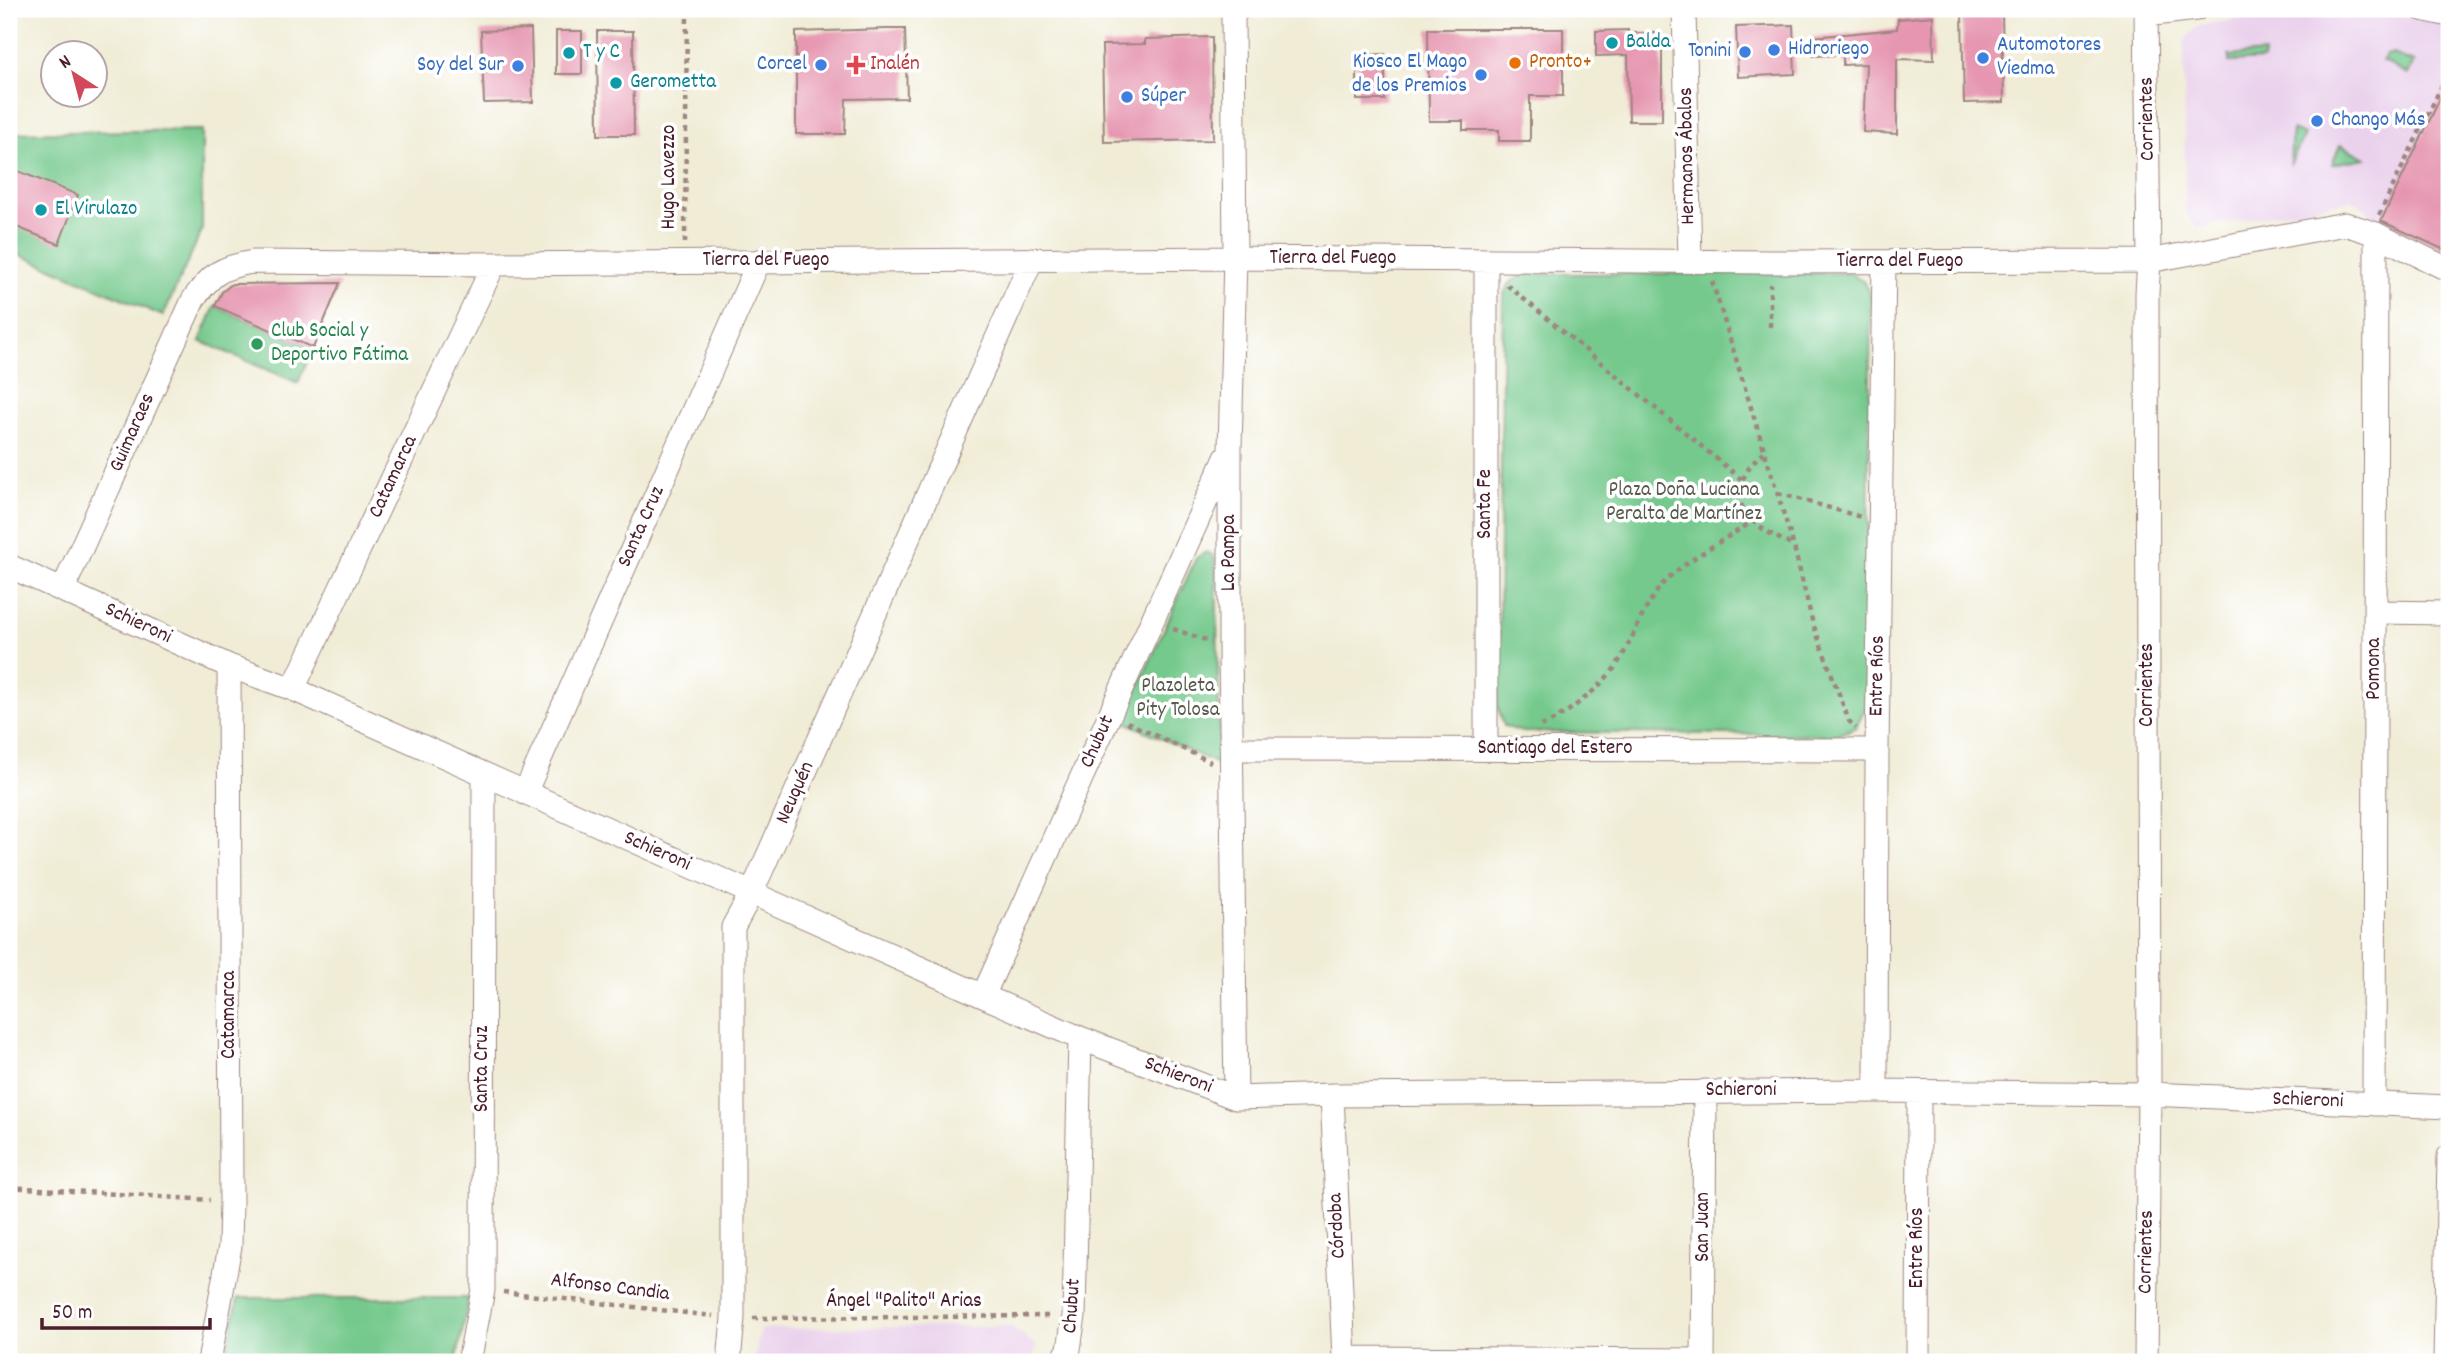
<svg xmlns="http://www.w3.org/2000/svg" width="2458" height="1371" viewBox="0 0 2458 1371" font-family="Dekko,sans-serif">
  <style>
    .built { fill: #ead1ec }
    .green { fill: #75c98c; stroke: #60745c; stroke-width: 2 }
    .building { fill: #e696b0 }
    .lines { fill: none; stroke-linecap: round; stroke-linejoin: round }
    .minor-casing { stroke: #9d8680; stroke-width: 25 }
    .path { stroke: #9d8680; stroke-width: 4.5; stroke-dasharray: 5 5; stroke-linecap: butt }
    .minor { stroke: #fff; stroke-width: 23 }
    .culture-dot { fill: #0f9aa8; stroke: #fff; stroke-width: 2.5 }
    .shop-dot { fill: #3f7fe0; stroke: #fff; stroke-width: 2.5 }
    .food-dot { fill: #e8710a; stroke: #fff; stroke-width: 2.5 }
    .health-dot { fill: #e0444e; stroke: #fff; stroke-width: 2.5 }
    .leisure-dot { fill: #2e9e5b; stroke: #fff; stroke-width: 2.5 }
    .labels { text-anchor: middle; dominant-baseline: central; stroke-width: 7; stroke-linejoin: round; paint-order: stroke }
    .culture-label { font-size: 21px; fill: #0d838f; stroke: #fff; text-anchor: start }
    .shop-label { font-size: 21px; fill: #366cbe; stroke: #fff; text-anchor: start }
    .food-label { font-size: 21px; fill: #c56008; stroke: #fff; text-anchor: start }
    .health-label { font-size: 21px; fill: #be3a42; stroke: #fff; text-anchor: start }
    .street-label { font-size: 21px; fill: #4a1f2b; stroke: #fff }
    .leisure-label { font-size: 21px; fill: #27864d; stroke: #fff; text-anchor: start }
    .park-label { font-size: 21px; fill: #595a4d; stroke: #fff }
  </style>
  <rect width="100%" height="100%" fill="#fff"/>
  <filter id="ink" filterUnits="userSpaceOnUse"><feTurbulence type="fractalNoise" baseFrequency=".0143" numOctaves="2"/><feDisplacementMap in="SourceGraphic" scale="14" xChannelSelector="R" yChannelSelector="G"/><feConvolveMatrix kernelMatrix="1 2 1 2 8 2 1 2 1" color-interpolation-filters="sRGB"/></filter>
  <filter id="wash" filterUnits="userSpaceOnUse"><feTurbulence type="fractalNoise" baseFrequency=".00686" numOctaves="4" result="noise"/><feDisplacementMap in="SourceGraphic" scale="28" xChannelSelector="R" yChannelSelector="G"/><feGaussianBlur stdDeviation="1.57" result="paint"/><feColorMatrix in="noise" values="0 0 0 0 0 0 0 0 0 0 0 0 0 0 0 0 0 1.4 0 .05"/><feComposite in="paint" operator="in"/></filter>
  <g filter="url(#wash)">
    <rect width="100%" height="100%" fill="#f0ecd6"/>
    <path class="built" d="M 2294,9 L 2368,9 L 2449,25 L 2449,252 L 2381,221 L 2353,200 L 2197,228 L 2185,212 L 2184,41 L 2198,26 Z
      M 1011,1326 L 1037,1346 L 1031,1362 L 754,1362 L 761,1329 Z"/>
    <path class="green" d="M 2264,53 L 2263,60 L 2229,62 L 2229,56 Z
      M 2392,54 L 2414,62 L 2408,74 L 2382,61 L 2386,55 Z
      M 202,130 L 202,230 L 163,316 L 9,250 L 9,133 Z
      M 2292,130 L 2304,135 L 2290,165 Z
      M 2340,145 L 2366,158 L 2332,164 Z
      M 1849,273 L 1864,282 L 1871,297 L 1866,708 L 1856,727 L 1838,735 L 1522,732 L 1504,726 L 1498,708 L 1503,298 C 1507,282 1514,278 1530,274 Z
      M 215,306 L 313,348 L 298,383 L 200,341 Z
      M 1206,552 L 1213,555 L 1216,563 L 1220,765 L 1123,721 L 1196,558 Z
      M 238,1298 L 469,1298 L 456,1362 L 225,1362 Z"/>
    <g id="blocks">
      <path class="building" d="M 2002,13 L 2004,102 L 1964,103 L 1962,14 Z
        M 1933,16 L 1934,60 L 1897,59 L 1897,134 L 1863,132 L 1866,64 L 1843,65 L 1843,55 L 1813,56 L 1813,37 L 1897,29 L 1898,19 Z
        M 1793,25 L 1795,74 L 1738,77 L 1736,27 Z
        M 531,29 L 533,102 L 484,103 L 481,31 Z
        M 886,29 L 905,29 L 907,98 L 846,99 L 845,134 L 796,134 L 796,32 Z
        M 1428,29 L 1563,29 L 1563,96 L 1530,96 L 1530,141 L 1499,141 L 1499,130 L 1463,130 L 1463,121 L 1429,121 Z
        M 1628,30 L 1628,33 L 1662,33 L 1662,121 L 1629,121 L 1628,55 L 1596,56 L 1596,31 Z
        M 556,31 L 582,31 L 582,74 L 556,74 Z
        M 597,31 L 633,31 L 634,135 L 598,135 Z
        M 1212,37 L 1213,140 L 1104,142 L 1102,45 L 1145,44 L 1145,39 Z
        M 1385,54 L 1385,100 L 1357,100 L 1357,55 Z
        M 2449,80 L 2449,252 L 2381,221 Z
        M 13,169 L 78,195 L 59,244 L 9,224 L 9,179 Z
        M 340,283 L 313,348 L 215,306 L 222,292 L 232,284 Z
        M 869,1357 L 869,1362 L 811,1362 L 811,1358 Z"/>
    </g>
  </g>
  <g filter="url(#ink)">
    <use href="#blocks" fill-opacity="0" stroke="#9d8680" stroke-width="2"/>
    <g class="lines">
      <g class="minor-casing">
        <path id="minor" d="M 1684,9 L 1690,261
          M 2146,9 L 2149,261 L 2147,293 L 2149,1094 L 2146,1362
          M 2422,9 L 2449,15
          M 2146,15 L 2196,9
          M 9,566 L 229,666 L 293,689 L 983,996 L 1080,1038 L 1236,1098 L 1332,1095 L 1876,1091 L 2149,1094 L 2449,1107
          M 63,589 L 193,300 C 211,274 221,267 253,262 L 494,264 L 1235,258 L 1770,262 L 2149,261 L 2345,224 L 2376,234 L 2449,270
          M 2376,612 L 2449,613
          M 293,689 L 494,264
          M 1233,749 L 1877,750
          M 1486,749 L 1486,260
          M 525,793 L 759,261
          M 983,996 L 1226,457
          M 1876,1091 L 1877,750 L 1884,262
          M 1332,1095 L 1344,1358 L 1704,1360
          M 1236,1098 L 1230,649 L 1230,449 L 1235,258 L 1233,16 L 1238,9
          M 2374,1104 L 2376,234
          M 209,1362 L 230,1246 L 231,1201 L 229,666
          M 469,1362 L 483,1290 L 484,775
          M 729,1362 L 733,1318 L 733,927 L 751,894 L 1032,259
          M 1062,1362 L 1069,1349 L 1074,1316 L 1080,1038
          M 1703,1362 L 1705,1091
          M 1918,1362 L 1919,1092
          M 2445,1362 L 2449,1156"/>
      </g>
      <path class="path" d="M 2379,215 L 2449,71
        M 685,243 L 687,9
        M 1712,281 L 1794,547 L 1813,624 L 1849,721 L 1856,728
        M 1507,285 L 1741,479
        M 1770,327 L 1770,284
        M 1764,452 C 1742,470 1727,501 1755,523 C 1766,532 1780,539 1793,546
        M 1778,493 L 1861,517
        M 1173,629 L 1211,642
        M 1127,722 L 1211,762
        M 1541,726 C 1566,716 1600,688 1616,666 C 1633,641 1642,609 1661,586 C 1678,564 1728,538 1753,521
        M 9,1187 L 210,1200
        M 503,1292 L 713,1316
        M 753,1318 L 1053,1316"/>
      <use href="#minor" class="minor"/>
    </g>
  </g>
  <g class="culture-dot">
    <circle cx="1612" cy="43" r="7"/>
    <circle cx="569" cy="53" r="7"/>
    <circle cx="616" cy="83" r="7"/>
    <circle cx="41" cy="210" r="7"/>
  </g>
  <g class="shop-dot">
    <circle cx="1774" cy="50" r="7"/>
    <circle cx="1745" cy="52" r="7"/>
    <circle cx="1983" cy="58" r="7"/>
    <circle cx="821" cy="65" r="7"/>
    <circle cx="518" cy="66" r="7"/>
    <circle cx="1481" cy="75" r="7"/>
    <circle cx="1127" cy="97" r="7"/>
    <circle cx="2317" cy="121" r="7"/>
  </g>
  <circle class="food-dot" cx="1515" cy="63" r="7"/>
  <path class="health-dot" d="M852.5 54.5h7v7h7v7h-7v7h-7v-7h-7v-7h7z"/>
  <circle class="leisure-dot" cx="257" cy="344" r="7"/>
  <g class="labels">
    <g class="culture-label">
      <text x="1626" y="43">Balda</text>
      <text x="583" y="53">T y C</text>
      <text x="630" y="83">Gerometta</text>
      <text x="55" y="210">El Virulazo</text>
    </g>
    <g class="shop-label">
      <text x="1997" y="46">Automotores<tspan x="1997" dy="24">Viedma</tspan></text>
      <text x="1788" y="50">Hidroriego</text>
      <text x="1731" y="52" text-anchor="end">Tonini</text>
      <text x="1467" y="63" text-anchor="end">Kiosco El Mago<tspan x="1467" dy="24">de los Premios</tspan></text>
      <text x="807" y="65" text-anchor="end">Corcel</text>
      <text x="504" y="66" text-anchor="end">Soy del Sur</text>
      <text x="1141" y="97">Súper</text>
      <text x="2331" y="121">Chango Más</text>
    </g>
    <g class="food-label">
      <text x="1529" y="63">Pronto+</text>
    </g>
    <g class="health-label">
      <text x="870" y="65">Inalén</text>
    </g>
    <g class="street-label">
      <text transform="translate(2148 119) rotate(-91)">Corrientes</text>
      <text transform="translate(1688 156) rotate(-91)">Hermanos Ábalos</text>
      <text transform="translate(670 177) rotate(-90)">Hugo Lavezzo</text>
      <text x="1333" y="259">Tierra del Fuego</text>
      <text x="766" y="261">Tierra del Fuego</text>
      <text x="1900" y="262">Tierra del Fuego</text>
      <text transform="translate(133 433) rotate(-66)">Guimaraes</text>
      <text transform="translate(394 477) rotate(-65)">Catamarca</text>
      <text transform="translate(1486 504) rotate(-90)">Santa Fe</text>
      <text transform="translate(642 527) rotate(-66)">Santa Cruz</text>
      <text transform="translate(1230 553) rotate(-90)">La Pampa</text>
      <text transform="translate(138 624) rotate(25)">Schieroni</text>
      <text transform="translate(2375 669) rotate(-90)">Pomona</text>
      <text transform="translate(1878 676) rotate(-89)">Entre Ríos</text>
      <text transform="translate(2148 685) rotate(-90)">Corrientes</text>
      <text transform="translate(1098 742) rotate(-66)">Chubut</text>
      <text x="1555" y="749">Santiago del Estero</text>
      <text transform="translate(796 793) rotate(-66)">Neuquén</text>
      <text transform="translate(657 852) rotate(24)">Schieroni</text>
      <text transform="translate(230 1015) rotate(-90)">Catamarca</text>
      <text transform="translate(483 1069) rotate(-90)">Santa Cruz</text>
      <text transform="translate(1178 1076) rotate(21)">Schieroni</text>
      <text x="1741" y="1091">Schieroni</text>
      <text transform="translate(2308 1101) rotate(2)">Schieroni</text>
      <text transform="translate(1338 1226) rotate(-93)">Córdoba</text>
      <text transform="translate(1704 1227) rotate(-90)">San Juan</text>
      <text transform="translate(1918 1248) rotate(-90)">Entre Ríos</text>
      <text transform="translate(2147 1252) rotate(-89)">Corrientes</text>
      <text transform="translate(610 1288) rotate(7)">Alfonso Candia</text>
      <text x="904" y="1302">Ángel "Palito" Arias</text>
      <text transform="translate(1073 1306) rotate(-86)">Chubut</text>
    </g>
    <g class="leisure-label">
      <text x="271" y="332">Club Social y<tspan x="271" dy="24">Deportivo Fátima</tspan></text>
    </g>
    <g class="park-label">
      <text x="1684" y="491">Plaza Doña Luciana<tspan x="1684" dy="24">Peralta de Martínez</tspan></text>
      <text x="1178" y="687">Plazoleta<tspan x="1178" dy="24">Pity Tolosa</tspan></text>
    </g>
  </g>
  <rect width="2458" height="1371" fill="none" stroke="#fff" stroke-width="35"/>
  <g transform="translate(74 74) rotate(324)"><circle r="33" fill="#ffffff" stroke="#b7a5aa" stroke-width="2"/>
  <path d="M0-5L12 26L0 18L-12 26Z" fill="#d1495b"/>
  <text y="-10" font-size="19" font-weight="bold" text-anchor="middle" fill="#4a1f2b">N</text>
  </g>
  <path d="M42 1318v10h168v-10" fill="none" stroke="#4a1f2b" stroke-width="3.5"/>
  <text x="52" y="1318" font-size="21" fill="#4a1f2b" stroke="#ffffff" stroke-width="5" paint-order="stroke">50 m</text>
</svg>
